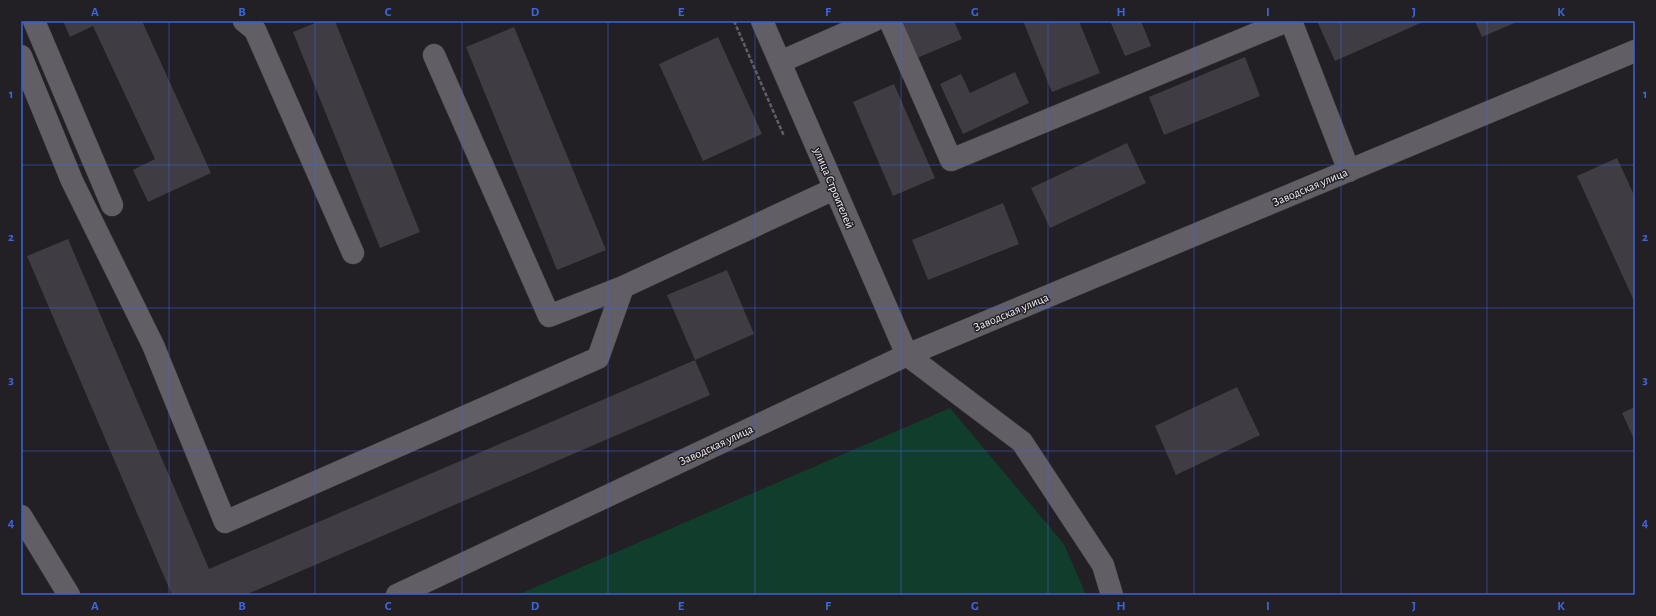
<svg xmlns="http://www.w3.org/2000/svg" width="1656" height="616" viewBox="0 0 1656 616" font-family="'Alegreya Sans',sans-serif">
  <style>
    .green { fill: #113d2d }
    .building { fill: #3f3c43 }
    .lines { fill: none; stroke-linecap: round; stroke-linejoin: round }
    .minor-casing { stroke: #3f3c41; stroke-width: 23 }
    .path { stroke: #625f65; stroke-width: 2.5; stroke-dasharray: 4 2; stroke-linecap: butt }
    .minor { stroke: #625e66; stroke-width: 22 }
    .grid { fill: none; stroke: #3d66dc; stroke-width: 1; stroke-opacity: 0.55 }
    .labels { text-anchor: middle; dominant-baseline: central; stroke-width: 3; stroke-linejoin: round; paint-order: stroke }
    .street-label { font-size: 12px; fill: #f2eff4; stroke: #221f25 }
    .neatline { fill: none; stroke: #3d66dc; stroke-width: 1.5 }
    .grid-label { font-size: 13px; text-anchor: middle; font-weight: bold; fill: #3d66dc }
  </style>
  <rect width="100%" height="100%" fill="#221f25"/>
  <path class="green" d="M 950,408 L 1064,544 L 1086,595 L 517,595 Z"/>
  <path class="building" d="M 63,21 L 142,21 L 211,173 L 148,202 L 133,170 L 155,159 L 93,26 L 70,37 Z
    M 320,21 L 335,21 L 420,232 L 380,248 L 293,32 Z
    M 902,21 L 954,21 L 962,39 L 917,58 Z
    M 1023,21 L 1079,21 L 1100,73 L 1052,92 Z
    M 1110,21 L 1141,21 L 1151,46 L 1125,56 Z
    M 1317,21 L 1425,21 L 1335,61 Z
    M 1475,21 L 1519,21 L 1482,37 Z
    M 514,27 L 606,250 L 557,270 L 466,47 Z
    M 718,37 L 762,134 L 703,161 L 659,64 Z
    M 1245,57 L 1260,96 L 1164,135 L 1149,97 Z
    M 1015,72 L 1029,103 L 963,134 L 940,84 L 961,74 L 970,93 Z
    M 894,84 L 935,178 L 893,196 L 853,102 Z
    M 1127,143 L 1146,183 L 1050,228 L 1031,188 Z
    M 1617,158 L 1635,197 L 1635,303 L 1577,176 Z
    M 1003,203 L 1019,244 L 928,280 L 912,240 Z
    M 68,239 L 209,569 L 695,360 L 667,295 L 727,270 L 754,334 L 695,360 L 710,395 L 245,595 L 172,595 L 27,256 Z
    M 1237,387 L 1260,435 L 1176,475 L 1155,426 Z
    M 1635,407 L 1635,441 L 1622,413 Z"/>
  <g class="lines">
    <g class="minor-casing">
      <path id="minor" d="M 34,21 L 112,205
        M 244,21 L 255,30 L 353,253
        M 762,21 L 907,355 L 1022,442 L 1103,565 L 1112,595
        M 890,21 L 951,160 L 1287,21
        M 1291,21 L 1349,171
        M 434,55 L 549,316 L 623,287
        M 21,56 L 72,181 L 153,345 L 225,522 L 598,358 L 623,287 L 834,189
        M 780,62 L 873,21
        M 21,516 L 69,595
        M 397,595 L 907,355 L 1635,51"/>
    </g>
    <path class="path" d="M 734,21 L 784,136"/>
    <use href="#minor" class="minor"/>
  </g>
  <path class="grid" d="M 169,21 L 169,595M 315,21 L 315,595M 462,21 L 462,595M 608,21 L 608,595M 755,21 L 755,595M 901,21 L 901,595M 1048,21 L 1048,595M 1194,21 L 1194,595M 1341,21 L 1341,595M 1487,21 L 1487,595M 21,165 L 1635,165M 21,308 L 1635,308M 21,451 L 1635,451"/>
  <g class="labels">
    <g class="street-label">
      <text transform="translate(1310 187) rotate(-23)">Заводская улица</text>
      <text transform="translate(834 188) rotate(67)">улица Строителей</text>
      <text transform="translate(1011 312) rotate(-23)">Заводская улица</text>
      <text transform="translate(716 445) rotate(-25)">Заводская улица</text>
    </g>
  </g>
  <rect width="1656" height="616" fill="none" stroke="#221f25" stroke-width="44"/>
  <rect x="22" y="22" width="1612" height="572" class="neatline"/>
  <g class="grid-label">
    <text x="95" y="16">A</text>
    <text x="242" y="16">B</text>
    <text x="388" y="16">C</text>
    <text x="535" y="16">D</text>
    <text x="681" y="16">E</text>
    <text x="828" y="16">F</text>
    <text x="975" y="16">G</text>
    <text x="1121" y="16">H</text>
    <text x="1268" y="16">I</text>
    <text x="1414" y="16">J</text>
    <text x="1561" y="16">K</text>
    <text x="11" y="98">1</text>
    <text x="1645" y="98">1</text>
    <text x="11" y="241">2</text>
    <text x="1645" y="241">2</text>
    <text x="11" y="384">3</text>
    <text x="1645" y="384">3</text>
    <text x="11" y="527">4</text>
    <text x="1645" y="527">4</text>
    <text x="95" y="610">A</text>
    <text x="242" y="610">B</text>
    <text x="388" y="610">C</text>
    <text x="535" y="610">D</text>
    <text x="681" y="610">E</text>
    <text x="828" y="610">F</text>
    <text x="975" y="610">G</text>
    <text x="1121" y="610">H</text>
    <text x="1268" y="610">I</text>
    <text x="1414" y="610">J</text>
    <text x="1561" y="610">K</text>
  </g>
</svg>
